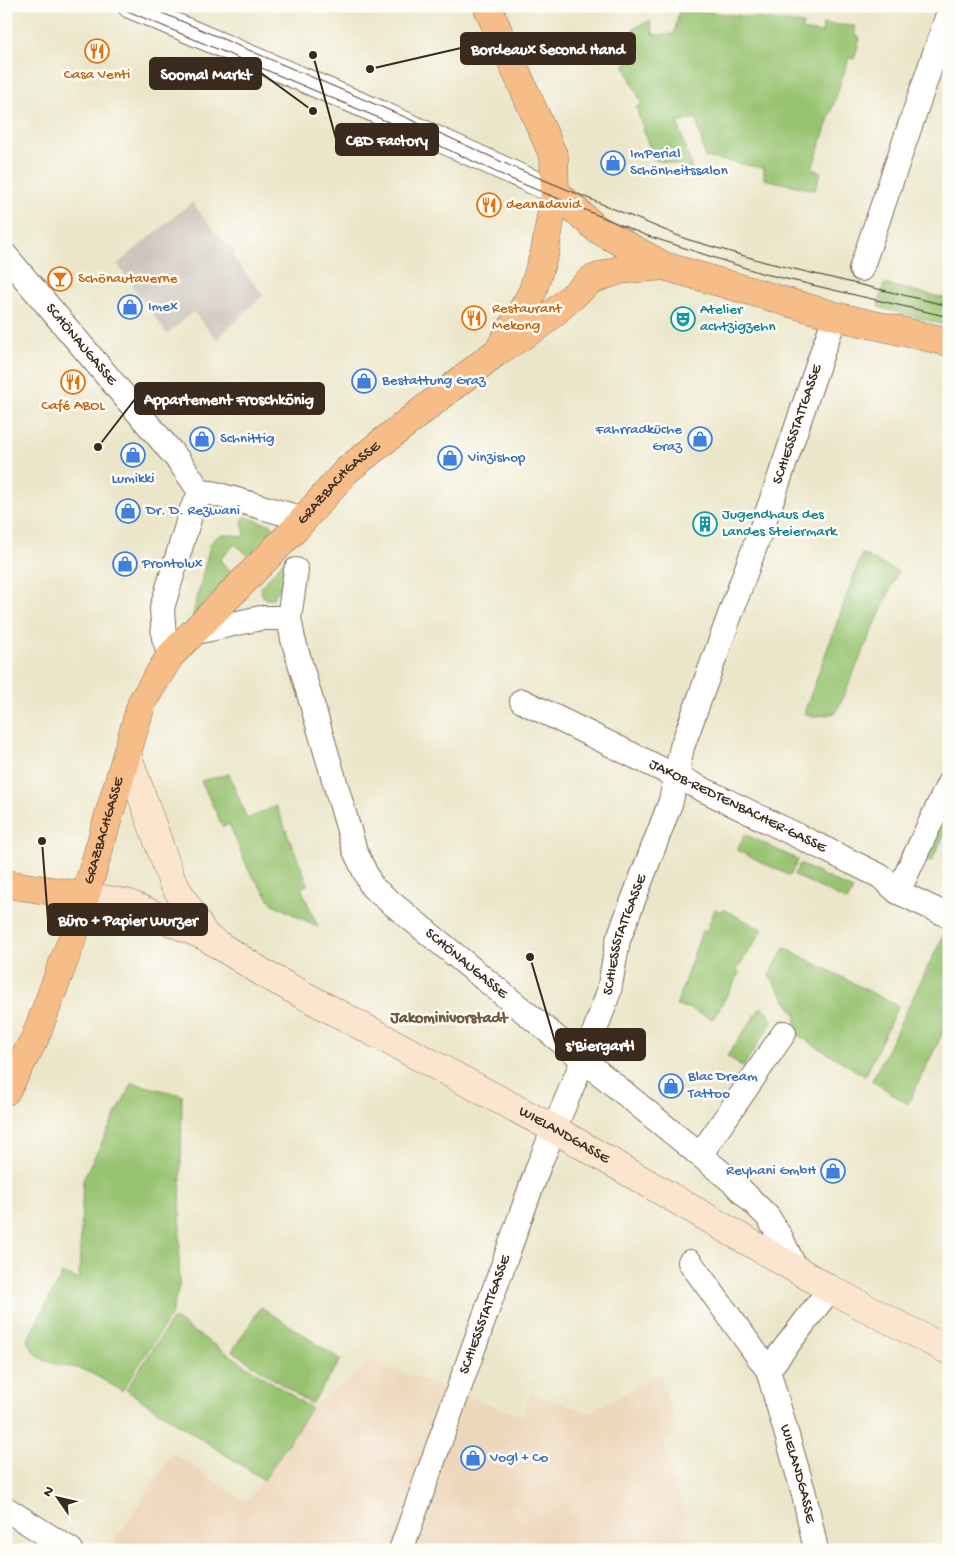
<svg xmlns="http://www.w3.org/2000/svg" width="955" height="1556" viewBox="0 0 955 1556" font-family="'Gochi Hand',sans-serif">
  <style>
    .built { fill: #eed7bb }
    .industrial { fill: #ccc2b9 }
    .green { fill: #97c370; stroke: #697647 }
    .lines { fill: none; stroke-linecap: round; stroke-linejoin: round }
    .street-casing { stroke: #796c5a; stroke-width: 26 }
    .secondary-casing { stroke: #796c5a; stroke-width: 29 }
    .primary-casing { stroke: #796c5a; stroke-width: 29 }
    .street { stroke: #fff; stroke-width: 24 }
    .secondary { stroke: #fce5cf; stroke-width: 28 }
    .primary { stroke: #f7bd88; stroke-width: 28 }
    .tram { stroke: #3b2a1e; stroke-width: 1 }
    .labels { text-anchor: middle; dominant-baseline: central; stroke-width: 5; stroke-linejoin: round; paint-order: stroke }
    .food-label { font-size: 15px; fill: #c56008; stroke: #fdfcf7; text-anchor: start }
    .shop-label { font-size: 15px; fill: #366cbe; stroke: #fdfcf7; text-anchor: start }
    .culture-label { font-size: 15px; fill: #0d838f; stroke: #fdfcf7; text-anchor: start }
    .street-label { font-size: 15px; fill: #3b2a1e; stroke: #fdfcf7 }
    .neighbourhood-label { font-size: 16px; font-weight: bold; fill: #72563e; stroke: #fdfcf7 }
    .leader { fill: none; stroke: #3b2a1e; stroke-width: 2 }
    .callout-dot { fill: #3b2a1e; stroke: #fdfcf7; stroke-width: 2 }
    .callout { fill: #3b2a1e; stroke: #3b2a1e; stroke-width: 2 }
    .callout-label { font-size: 16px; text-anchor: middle; font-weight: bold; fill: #fff }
  </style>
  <rect width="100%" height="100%" fill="#fdfcf7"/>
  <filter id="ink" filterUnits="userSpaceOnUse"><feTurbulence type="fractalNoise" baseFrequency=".02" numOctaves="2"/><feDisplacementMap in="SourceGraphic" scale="10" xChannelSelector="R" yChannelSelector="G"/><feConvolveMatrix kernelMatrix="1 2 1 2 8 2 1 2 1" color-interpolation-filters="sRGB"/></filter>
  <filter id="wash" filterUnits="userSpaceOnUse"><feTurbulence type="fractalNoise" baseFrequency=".0096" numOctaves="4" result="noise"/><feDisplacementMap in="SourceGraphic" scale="20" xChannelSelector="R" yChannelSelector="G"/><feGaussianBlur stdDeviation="1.12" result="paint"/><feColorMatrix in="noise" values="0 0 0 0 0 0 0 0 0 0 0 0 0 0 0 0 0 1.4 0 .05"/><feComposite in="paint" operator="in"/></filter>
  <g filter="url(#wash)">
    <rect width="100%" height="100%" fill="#ebe6c9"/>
    <path class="built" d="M 371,1361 L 522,1416 L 531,1392 L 587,1413 L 660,1375 L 678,1432 L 663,1439 L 694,1550 L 125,1550 L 113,1543 L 173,1453 L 247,1503 L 311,1408 Z"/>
    <path class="industrial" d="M 192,202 L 216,233 L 235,252 L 233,257 L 263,295 L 217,339 L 193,312 L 167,334 L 117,264 Z"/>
    <path class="green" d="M 679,11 L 701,11 L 803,24 L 802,30 L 822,33 L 823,24 L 855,26 L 855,35 L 860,38 L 854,59 L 849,58 L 812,169 L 821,172 L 815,190 L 764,179 L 764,168 L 705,157 L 696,118 L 678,123 L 692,169 L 653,159 L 636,107 L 642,104 L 624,65 L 644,56 L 633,28 L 650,21 L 654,35 L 674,34 Z
      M 884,284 L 949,299 L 949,326 L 878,307 Z
      M 245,517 L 271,525 L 274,528 L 249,556 L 235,544 L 220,560 L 233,573 L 193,615 L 210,545 C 218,531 228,534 242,537 L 245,534 L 242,521 Z
      M 290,553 C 288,572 284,584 272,599 L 266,599 L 262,595 L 261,587 Z
      M 862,554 L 898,572 L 836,713 L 812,717 L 804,713 Z
      M 229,774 L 247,819 L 276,806 L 308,884 L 301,888 L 318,927 L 273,904 L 249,871 L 229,824 L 223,827 L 201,781 Z
      M 949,803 L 949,825 L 931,862 L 922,860 Z
      M 745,834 L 798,860 L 790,876 L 737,850 Z
      M 800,864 L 853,890 L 847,901 L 794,875 Z
      M 715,909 L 719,911 L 725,910 L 763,930 L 737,969 L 739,975 L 713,1019 L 688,1008 L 676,1006 L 702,931 L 706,932 Z
      M 943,936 L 949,939 L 949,1020 L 908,1104 L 872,1081 Z
      M 785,948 L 898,1006 L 865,1076 L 796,1034 L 796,1015 L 769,975 Z
      M 761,1007 L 768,1012 L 772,1022 L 743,1067 L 727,1056 Z
      M 132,1083 L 182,1095 L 179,1286 L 171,1315 L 122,1391 C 109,1384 94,1373 80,1369 C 56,1362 41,1368 27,1341 L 62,1274 L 79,1279 L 83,1179 Z
      M 261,1307 L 341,1360 L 311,1404 L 232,1351 Z
      M 173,1318 L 311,1408 L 264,1480 L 126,1390 Z"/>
  </g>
  <g filter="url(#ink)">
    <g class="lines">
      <g class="street-casing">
        <g id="street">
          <path d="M 130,6 L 381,113 L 555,192"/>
          <path id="s1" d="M 6,256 L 179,461 L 201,493"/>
          <path d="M 861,269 L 949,12"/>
          <path d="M 201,493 L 212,493 L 304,519"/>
          <path id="s2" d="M 296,570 L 289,618 L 293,639 L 355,851 L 372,887 L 734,1183 L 768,1217 L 781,1238 L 795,1268"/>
          <path d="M 196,632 L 261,618 L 289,618"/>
          <path d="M 170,656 L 164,638 L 162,608 L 192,509 L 201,493"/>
          <path id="s3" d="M 522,701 L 880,876 L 898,892 L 949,916"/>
          <path d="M 898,892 L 949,783"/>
          <path d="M 700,1155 L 784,1033"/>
          <path id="s4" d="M 690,1262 L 768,1370 L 804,1494 L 816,1550"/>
          <path d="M 768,1370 L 830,1289"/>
          <path d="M 6,1509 L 71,1550"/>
          <path id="s5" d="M 401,1550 L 539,1165 L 592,1039 L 609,991 L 618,940 L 671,801 L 682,747 L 775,491 L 823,350 L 831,328 L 839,317"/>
        </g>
      </g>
      <g class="secondary-casing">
        <g id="secondary">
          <path d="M 127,754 L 172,881 L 206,937"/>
          <path id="s6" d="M 85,896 L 127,903 L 206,937 L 268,976 L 554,1129 L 830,1289 L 949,1351"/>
        </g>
      </g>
      <g class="primary-casing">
        <g id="primary">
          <path d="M 487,6 L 554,157 L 555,192 L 545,251 L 532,293 L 500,348"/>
          <path d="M 555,192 L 597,229 L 664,266 L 839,317 L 949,342"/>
          <path d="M 6,884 L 85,896"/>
          <path id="s7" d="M 6,1091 L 35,1038 L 75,931 L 142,702 L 170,656 L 295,529 L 347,470 L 498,351 L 540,325 L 591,280 L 619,270 L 664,266"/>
        </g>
      </g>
      <use href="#street" class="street"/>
      <use href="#secondary" class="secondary"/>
      <use href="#primary" class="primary"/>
      <path class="tram" d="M 116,6 L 393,124 L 511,179 L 645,235 L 761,273 L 949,317
        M 146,6 L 405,117 L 513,167 L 686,239 L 765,262 L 949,306"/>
    </g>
  </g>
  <defs>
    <g id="restaurant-ring" transform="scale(1.25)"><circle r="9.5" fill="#fdfcf7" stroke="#e8710a" stroke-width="1.5"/><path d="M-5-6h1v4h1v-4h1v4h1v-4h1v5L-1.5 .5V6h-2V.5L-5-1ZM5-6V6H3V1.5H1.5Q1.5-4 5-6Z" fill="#e8710a"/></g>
    <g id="shop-ring" transform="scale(1.25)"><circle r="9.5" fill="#fdfcf7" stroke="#3f7fe0" stroke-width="1.5"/><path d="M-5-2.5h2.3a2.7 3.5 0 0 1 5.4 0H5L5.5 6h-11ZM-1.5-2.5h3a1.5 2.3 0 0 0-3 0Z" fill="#3f7fe0"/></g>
    <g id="bar-ring" transform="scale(1.25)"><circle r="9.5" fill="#fdfcf7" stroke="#e8710a" stroke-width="1.5"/><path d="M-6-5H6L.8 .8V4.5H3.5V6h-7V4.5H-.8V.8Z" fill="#e8710a"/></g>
    <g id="theatre-ring" transform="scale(1.25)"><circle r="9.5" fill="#fdfcf7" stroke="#0f9aa8" stroke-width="1.5"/><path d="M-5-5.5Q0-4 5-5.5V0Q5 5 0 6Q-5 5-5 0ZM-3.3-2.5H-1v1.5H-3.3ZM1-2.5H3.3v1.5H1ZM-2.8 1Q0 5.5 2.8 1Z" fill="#0f9aa8"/></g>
    <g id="building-ring" transform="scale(1.25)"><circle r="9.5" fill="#fdfcf7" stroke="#0f9aa8" stroke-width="1.5"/><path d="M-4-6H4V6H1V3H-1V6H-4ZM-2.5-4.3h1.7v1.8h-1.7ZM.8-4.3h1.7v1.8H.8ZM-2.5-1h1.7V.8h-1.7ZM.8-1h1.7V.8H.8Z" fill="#0f9aa8"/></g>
  </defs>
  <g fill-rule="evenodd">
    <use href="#restaurant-ring" x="97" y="51"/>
    <use href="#shop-ring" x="613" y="163"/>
    <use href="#restaurant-ring" x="489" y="205"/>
    <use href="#bar-ring" x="60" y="279"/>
    <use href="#shop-ring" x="130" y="307"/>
    <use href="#restaurant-ring" x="474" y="318"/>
    <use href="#theatre-ring" x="683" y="319"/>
    <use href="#shop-ring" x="364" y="381"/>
    <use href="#restaurant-ring" x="73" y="382"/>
    <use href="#shop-ring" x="202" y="439"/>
    <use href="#shop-ring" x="700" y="439"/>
    <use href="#shop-ring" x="133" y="455"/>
    <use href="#shop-ring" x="450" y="458"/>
    <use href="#shop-ring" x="128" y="511"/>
    <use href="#building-ring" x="705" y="524"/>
    <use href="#shop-ring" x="125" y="564"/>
    <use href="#shop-ring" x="671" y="1086"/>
    <use href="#shop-ring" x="833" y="1171"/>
    <use href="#shop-ring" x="473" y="1458"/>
  </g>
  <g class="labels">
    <g class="food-label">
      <text x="97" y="75" text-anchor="middle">Casa Venti</text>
      <text x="506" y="205">dean&amp;david</text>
      <text x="78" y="279">Schönautaverne</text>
      <text x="492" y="309">Restaurant<tspan x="492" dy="17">Mekong</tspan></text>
      <text x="73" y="406" text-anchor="middle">Café ABOL</text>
    </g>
    <g class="shop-label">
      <text x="630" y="154">ImPerial<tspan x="630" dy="17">Schönheitssalon</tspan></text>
      <text x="148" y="307">Imex</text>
      <text x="382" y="381">Bestattung Graz</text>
      <text x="682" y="430" text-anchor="end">Fahrradküche<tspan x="682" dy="17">Graz</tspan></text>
      <text x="220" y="439">Schnittig</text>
      <text x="468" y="458">Vinzishop</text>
      <text x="133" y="479" text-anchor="middle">Lumikki</text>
      <text x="146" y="511">Dr. D. Rezwani</text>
      <text x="142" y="564">Prontolux</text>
      <text x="688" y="1077">Blac Dream<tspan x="688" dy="17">Tattoo</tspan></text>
      <text x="816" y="1171" text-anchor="end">Reyhani GmbH</text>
      <text x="490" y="1458">Vogl + Co</text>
    </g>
    <g class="culture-label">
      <text x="700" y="310">Atelier<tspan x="700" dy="17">achtzigzehn</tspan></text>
      <text x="722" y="515">Jugendhaus des<tspan x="722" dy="17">Landes Steiermark</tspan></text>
    </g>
    <g class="street-label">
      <text stroke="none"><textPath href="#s1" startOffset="116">SCHÖNAUGASSE</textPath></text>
      <text stroke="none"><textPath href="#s5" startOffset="1195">SCHIESSSTATTGASSE</textPath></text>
      <text stroke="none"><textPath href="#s7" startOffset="709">GRAZBACHGASSE</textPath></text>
      <text stroke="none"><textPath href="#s3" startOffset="240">JAKOB-REDTENBACHER-GASSE</textPath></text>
      <text stroke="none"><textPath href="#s7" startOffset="279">GRAZBACHGASSE</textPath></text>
      <text stroke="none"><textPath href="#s5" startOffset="655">SCHIESSSTATTGASSE</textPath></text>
      <text stroke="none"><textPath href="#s2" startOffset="452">SCHÖNAUGASSE</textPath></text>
      <text stroke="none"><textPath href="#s6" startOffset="538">WIELANDGASSE</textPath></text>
      <text stroke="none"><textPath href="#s5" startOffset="250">SCHIESSSTATTGASSE</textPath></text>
      <text stroke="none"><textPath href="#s4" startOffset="241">WIELANDGASSE</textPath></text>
    </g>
    <g class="neighbourhood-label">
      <text x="449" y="1019">Jakominivorstadt</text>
    </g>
  </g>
  <path class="leader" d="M370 69L461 48M313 111L261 73M313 55L336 139M98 447L135 399M42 841L48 920M530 957L556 1045"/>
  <g class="callout-dot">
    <circle cx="370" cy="69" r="5"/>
    <circle cx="313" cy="111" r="5"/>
    <circle cx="313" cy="55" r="5"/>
    <circle cx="98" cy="447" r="5"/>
    <circle cx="42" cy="841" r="5"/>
    <circle cx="530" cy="957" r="5"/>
  </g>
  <g class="callout">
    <rect x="461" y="33" width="174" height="31" rx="5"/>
    <rect x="150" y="58" width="111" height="31" rx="5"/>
    <rect x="336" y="124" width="102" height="31" rx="5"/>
    <rect x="135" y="383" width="189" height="31" rx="5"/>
    <rect x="48" y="904" width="159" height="31" rx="5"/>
    <rect x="556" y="1029" width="89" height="31" rx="5"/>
  </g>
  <g class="callout-label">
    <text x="548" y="54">Bordeaux Second Hand</text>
    <text x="206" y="79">Soomal Markt</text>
    <text x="387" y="145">CBD Factory</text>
    <text x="229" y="404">Appartement Froschkönig</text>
    <text x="128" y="925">Büro + Papier Wurzer</text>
    <text x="600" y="1050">s'Biergartl</text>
  </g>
  <rect width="955" height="1556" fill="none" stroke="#fdfcf7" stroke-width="25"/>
  <g transform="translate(58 1498) rotate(304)" stroke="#fdfcf7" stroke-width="4" paint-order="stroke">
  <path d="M0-4L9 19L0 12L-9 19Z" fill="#3b2a1e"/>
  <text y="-8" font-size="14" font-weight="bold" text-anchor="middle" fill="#3b2a1e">N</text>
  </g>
</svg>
